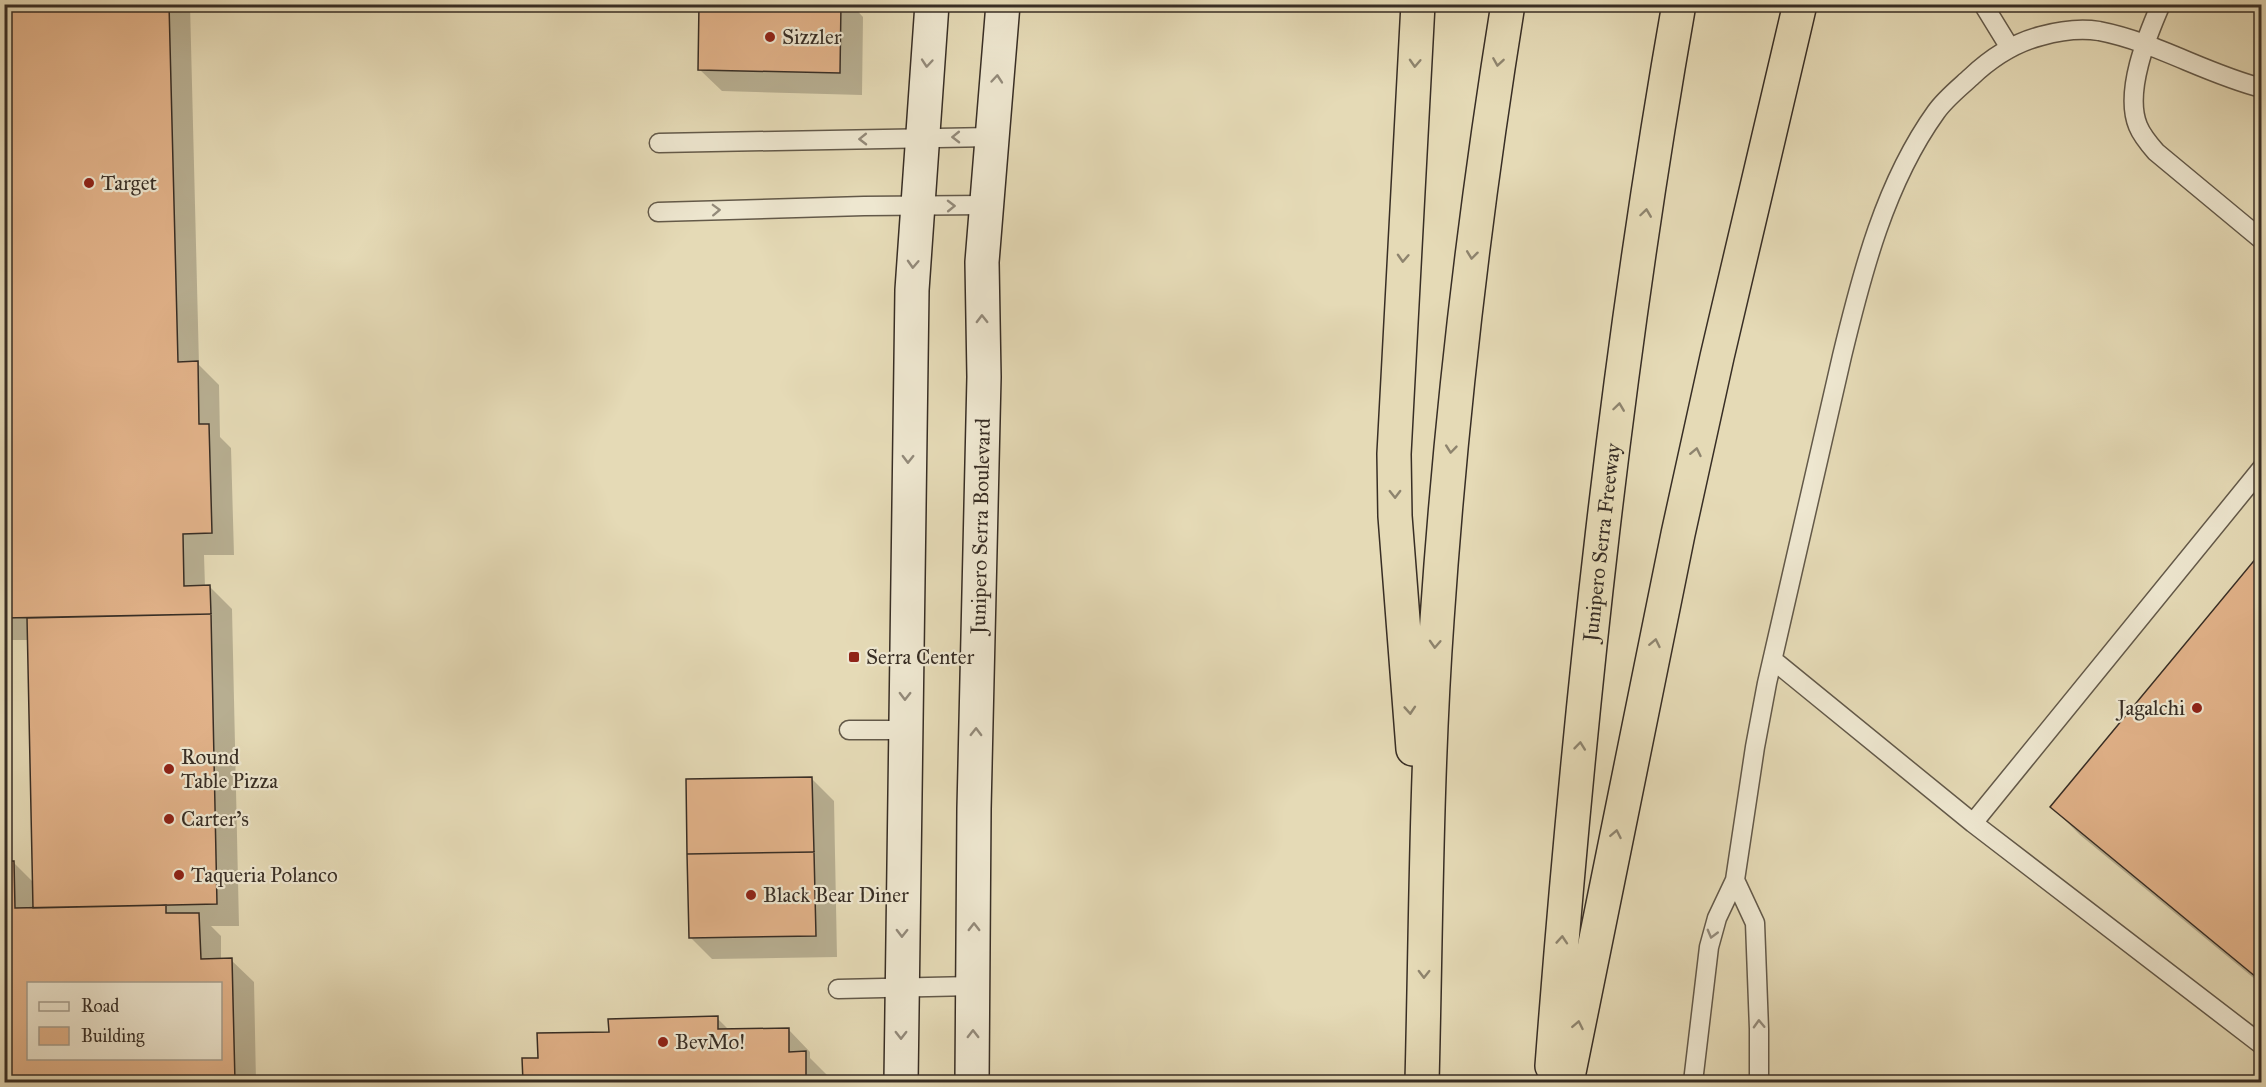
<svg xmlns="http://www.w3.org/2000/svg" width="2266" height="1087" viewBox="0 0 2266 1087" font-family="'IM FELL Great Primer',serif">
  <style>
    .shadow { fill: #0003; fill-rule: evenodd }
    .building { fill: #e1b289; stroke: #382e25; stroke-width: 1.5; fill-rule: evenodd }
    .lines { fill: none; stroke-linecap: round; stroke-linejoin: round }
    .service-casing { stroke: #635949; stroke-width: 21 }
    .secondary-casing { stroke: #382e25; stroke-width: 36 }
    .motorway-casing { stroke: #382e25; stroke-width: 36 }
    .service { stroke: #eee7d0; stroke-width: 18 }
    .secondary { stroke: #eee7d0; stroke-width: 33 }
    .motorway { stroke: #e5dab6; stroke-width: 33 }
    .oneway { stroke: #8e846e }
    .oneway2 { stroke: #938a7a }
    .poi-dot { fill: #8f2418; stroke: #eee7d0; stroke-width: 2 }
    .labels { text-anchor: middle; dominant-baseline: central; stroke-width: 4.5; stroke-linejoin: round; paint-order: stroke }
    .poi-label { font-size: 21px; fill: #382e25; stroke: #eee7d0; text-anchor: start }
    .street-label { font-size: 21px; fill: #382e25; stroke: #eee7d0 }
  </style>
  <rect width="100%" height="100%" fill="#e5dab6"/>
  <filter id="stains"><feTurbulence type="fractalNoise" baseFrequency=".00333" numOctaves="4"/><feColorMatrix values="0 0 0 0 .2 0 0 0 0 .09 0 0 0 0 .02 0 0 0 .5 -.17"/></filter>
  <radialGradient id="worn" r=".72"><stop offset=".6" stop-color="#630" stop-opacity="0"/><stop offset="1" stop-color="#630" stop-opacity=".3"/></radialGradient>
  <path class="shadow" d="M 4,4 L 190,4 L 199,365 L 219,385 L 220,437 L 231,448 L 234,555 L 204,555 L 205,587 L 210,587 L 232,609 L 239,926 L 211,926 L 221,936 L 221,960 L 231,960 L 254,982 L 256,1082 L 4,1082 L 4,863 L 13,862 L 34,883 L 29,640 L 4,640 ZM 28,984 L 220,984 L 220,1058 L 28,1058 Z
    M 701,4 L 851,4 L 863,17 L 862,95 L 722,91 L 699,69 Z
    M 2262,553 L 2262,985 L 2080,835 L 2052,807 Z
    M 812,779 L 834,801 L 837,957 L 712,959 L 690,937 Z
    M 717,1018 L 729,1030 L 788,1029 L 810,1052 L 810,1058 L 827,1075 L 827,1082 L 524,1082 L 524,1060 L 539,1059 L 610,1033 Z"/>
  <path class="building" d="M 4,4 L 169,4 L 178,362 L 198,361 L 199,424 L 209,424 L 212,533 L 183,534 L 184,586 L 210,585 L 211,614 L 4,618 Z
    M 699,4 L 841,4 L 840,73 L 698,70 Z
    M 2262,551 L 2262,982 L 2050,807 Z
    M 211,614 L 217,904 L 33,908 L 27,618 Z
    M 812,777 L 814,852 L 687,854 L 686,779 Z
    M 814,852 L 816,936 L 689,938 L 687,854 Z
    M 4,861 L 14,861 L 15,908 L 166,905 L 166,913 L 199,913 L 201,959 L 232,958 L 235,1082 L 4,1082 ZM 28,984 L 220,984 L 220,1058 L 28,1058 Z
    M 718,1016 L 718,1029 L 789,1028 L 789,1052 L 806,1051 L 806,1082 L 523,1082 L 522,1058 L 538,1058 L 537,1033 L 609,1032 L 608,1019 Z"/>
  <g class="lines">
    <g class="service-casing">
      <path id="service" d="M 1983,4 L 2010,48
        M 2161,4 C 2147,36 2124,92 2138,126 C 2142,136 2149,144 2156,152 L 2262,240
        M 659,143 L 992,137
        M 658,212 L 864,206 L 986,205
        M 1773,660 L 1973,823 L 2262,1045
        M 849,730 L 905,730
        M 1973,823 L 2262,468
        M 1735,880 L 1755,923 L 1759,1029 L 1759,1082
        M 838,989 L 973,986
        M 1693,1082 L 1709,947 L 1717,918 L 1735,880 L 1755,747 L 1767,683 L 1842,356 C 1862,273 1885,183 1936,112 C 1945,99 1959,88 1971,77 C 1991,58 2014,43 2041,36 C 2059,31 2080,28 2099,31 C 2156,42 2206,74 2262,88"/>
    </g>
    <g class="secondary-casing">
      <g id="secondary">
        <path d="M 901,1082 L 912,290 L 932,4"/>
        <path id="s1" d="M 972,1082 L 974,809 L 984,377 L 982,262 L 1003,4"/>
      </g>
    </g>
    <g class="motorway-casing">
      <g id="motorway">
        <path d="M 1413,749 L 1395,516 L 1394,454 L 1418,4"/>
        <path id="s2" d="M 1552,1066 C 1579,711 1617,356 1679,4"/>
        <path d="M 1422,1082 C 1426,928 1426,774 1437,620 C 1451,414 1475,209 1508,4"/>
        <path d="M 1567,1082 L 1678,534 L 1717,357 L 1800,4"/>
      </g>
    </g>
    <use href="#service" class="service"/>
    <use href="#secondary" class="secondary"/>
    <use href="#motorway" class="motorway"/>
  </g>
  <defs><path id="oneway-chevron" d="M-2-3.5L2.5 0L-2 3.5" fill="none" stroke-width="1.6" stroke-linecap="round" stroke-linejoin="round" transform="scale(1.5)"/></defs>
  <g class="oneway">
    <use href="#oneway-chevron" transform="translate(1498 62) rotate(99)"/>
    <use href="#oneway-chevron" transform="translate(1415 63) rotate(93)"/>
    <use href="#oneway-chevron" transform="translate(1646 213) rotate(-82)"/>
    <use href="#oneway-chevron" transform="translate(1472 255) rotate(97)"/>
    <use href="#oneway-chevron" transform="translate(1403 258) rotate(93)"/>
    <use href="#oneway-chevron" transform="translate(1619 407) rotate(-82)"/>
    <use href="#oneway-chevron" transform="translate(1451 449) rotate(96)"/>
    <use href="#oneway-chevron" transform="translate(1696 452) rotate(-78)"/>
    <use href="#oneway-chevron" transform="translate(1395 494) rotate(89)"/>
    <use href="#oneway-chevron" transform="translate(1655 643) rotate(-78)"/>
    <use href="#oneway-chevron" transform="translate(1435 644) rotate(93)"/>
    <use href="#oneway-chevron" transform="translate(1410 710) rotate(86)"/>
    <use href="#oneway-chevron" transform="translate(1580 746) rotate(-84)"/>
    <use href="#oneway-chevron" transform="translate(1616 834) rotate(-79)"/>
    <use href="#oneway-chevron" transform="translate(1562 940) rotate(-86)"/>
    <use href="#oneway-chevron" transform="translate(1424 974) rotate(91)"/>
    <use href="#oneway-chevron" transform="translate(1578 1025) rotate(-79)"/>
  </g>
  <g class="oneway2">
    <use href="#oneway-chevron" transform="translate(927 63) rotate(95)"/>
    <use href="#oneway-chevron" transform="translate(997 79) rotate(-85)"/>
    <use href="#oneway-chevron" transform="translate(956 137) rotate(179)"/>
    <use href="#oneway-chevron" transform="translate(863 139) rotate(179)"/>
    <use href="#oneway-chevron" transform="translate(951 206) rotate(-1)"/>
    <use href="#oneway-chevron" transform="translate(716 210) rotate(-2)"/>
    <use href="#oneway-chevron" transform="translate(913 264) rotate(93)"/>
    <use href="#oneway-chevron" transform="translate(982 319) rotate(-91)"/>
    <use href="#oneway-chevron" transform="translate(908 459) rotate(91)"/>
    <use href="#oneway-chevron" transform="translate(905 696) rotate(91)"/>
    <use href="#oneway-chevron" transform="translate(976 732) rotate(-89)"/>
    <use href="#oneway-chevron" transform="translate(974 927) rotate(-90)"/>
    <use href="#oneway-chevron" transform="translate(902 933) rotate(91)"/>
    <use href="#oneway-chevron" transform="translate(1712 934) rotate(105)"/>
    <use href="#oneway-chevron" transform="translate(1759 1024) rotate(-92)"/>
    <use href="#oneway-chevron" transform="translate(973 1034) rotate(-90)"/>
    <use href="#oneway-chevron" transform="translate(901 1035) rotate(90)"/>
  </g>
  <g class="poi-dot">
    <circle cx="770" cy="37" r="6"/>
    <circle cx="89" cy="183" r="6"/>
    <rect x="848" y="651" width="12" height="12" rx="3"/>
    <circle cx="2197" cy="708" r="6"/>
    <circle cx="169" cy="769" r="6"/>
    <circle cx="169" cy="819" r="6"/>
    <circle cx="179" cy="875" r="6"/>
    <circle cx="751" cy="895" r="6"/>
    <circle cx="663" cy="1042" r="6"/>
  </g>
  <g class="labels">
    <g class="poi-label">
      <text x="782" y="37">Sizzler</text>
      <text x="101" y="183">Target</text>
      <text x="866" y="657">Serra Center</text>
      <text x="2185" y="708" text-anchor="end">Jagalchi</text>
      <text x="181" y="757">Round<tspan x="181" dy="24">Table Pizza</tspan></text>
      <text x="181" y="819">Carter's</text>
      <text x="191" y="875">Taqueria Polanco</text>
      <text x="763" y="895">Black Bear Diner</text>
      <text x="675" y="1042">BevMo!</text>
    </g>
    <g class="street-label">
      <text stroke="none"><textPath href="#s1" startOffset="556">Junipero Serra Boulevard</textPath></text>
      <text stroke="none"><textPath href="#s2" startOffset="526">Junipero Serra Freeway</textPath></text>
    </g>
  </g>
  <rect width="2266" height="1087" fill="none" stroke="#e5dab6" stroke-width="24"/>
  <rect x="6" y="6" width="2254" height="1075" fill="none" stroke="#382e25" stroke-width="3"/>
  <rect x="12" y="12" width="2242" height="1063" fill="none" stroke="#382e25" stroke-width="1.5"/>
  <rect x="27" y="982" width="195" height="78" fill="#eee7d0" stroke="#a59d8c" stroke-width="1.5"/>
  <rect x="39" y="1002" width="30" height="9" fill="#eee7d0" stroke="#a59d8c" stroke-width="1.5"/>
  <text x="81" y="1012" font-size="18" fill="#382e25">Road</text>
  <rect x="39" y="1027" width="30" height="18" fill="#e1b289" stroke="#a59d8c" stroke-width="1.5"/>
  <text x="81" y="1042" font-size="18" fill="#382e25">Building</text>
  <rect width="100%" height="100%" filter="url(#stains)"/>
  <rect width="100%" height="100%" fill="url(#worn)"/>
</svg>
